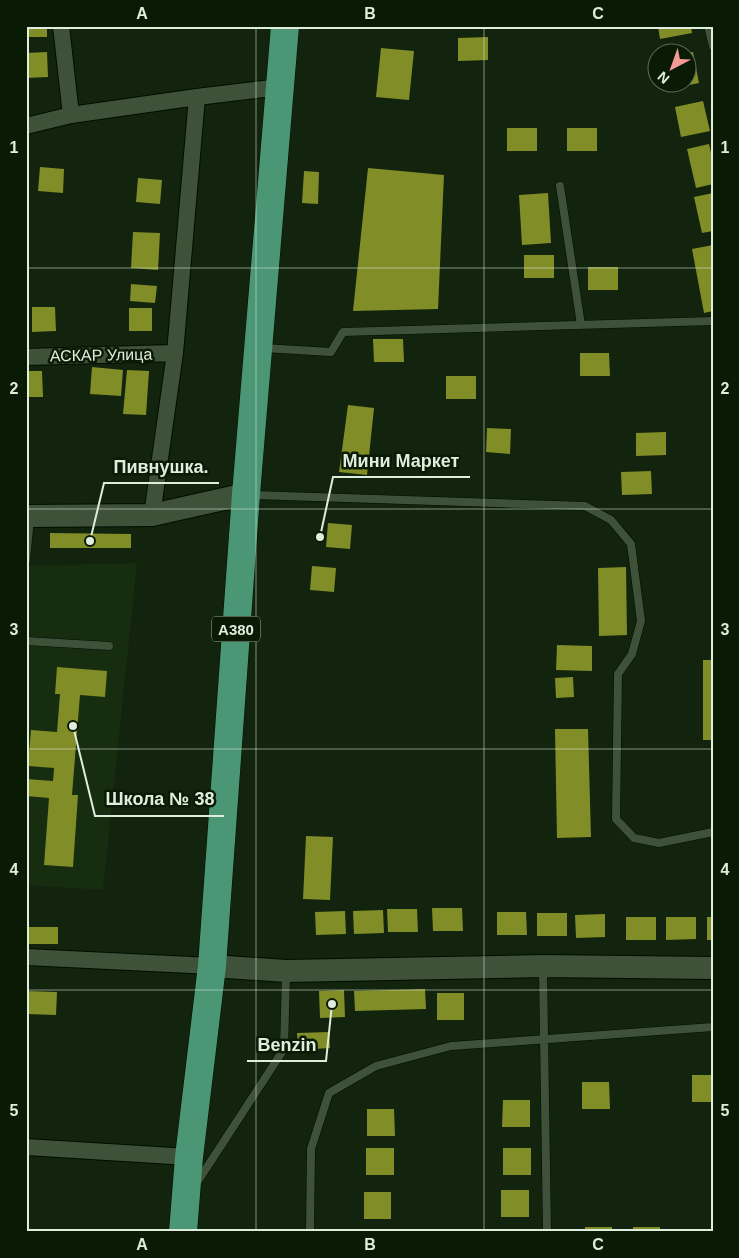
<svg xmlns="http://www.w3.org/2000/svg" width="739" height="1258" viewBox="0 0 739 1258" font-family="Arial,sans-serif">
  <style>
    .built { fill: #162d10 }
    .building { fill: #818d26 }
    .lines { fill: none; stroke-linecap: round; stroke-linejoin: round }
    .lane-casing { stroke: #010d00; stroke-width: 9 }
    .street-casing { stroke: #010d00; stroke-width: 18 }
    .secondary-casing { stroke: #010d00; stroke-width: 24 }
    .highway-casing { stroke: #010d00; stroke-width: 29 }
    .lane { stroke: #3e5239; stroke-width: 8 }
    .street { stroke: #3e5239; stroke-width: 16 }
    .secondary { stroke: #3e5239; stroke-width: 22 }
    .highway { stroke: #4b9675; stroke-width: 28 }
    .grid { fill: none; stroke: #e0ecdc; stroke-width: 1; stroke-opacity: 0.55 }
    .labels { text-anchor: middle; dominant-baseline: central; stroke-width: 5; stroke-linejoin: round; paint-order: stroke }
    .shield { fill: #091a05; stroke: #a0ad9c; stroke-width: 1 }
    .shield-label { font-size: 15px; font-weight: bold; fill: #e0ecdc }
    .street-label { font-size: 16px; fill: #e0ecdc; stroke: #091a05 }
    .leader { fill: none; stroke: #e0ecdc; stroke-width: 2 }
    .callout-dot { fill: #e0ecdc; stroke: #091a05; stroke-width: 2 }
    .callout-label { font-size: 18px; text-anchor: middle; font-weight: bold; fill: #e0ecdc; stroke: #091a05; stroke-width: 5; stroke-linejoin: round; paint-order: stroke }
    .neatline { fill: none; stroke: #e0ecdc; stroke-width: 2 }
    .grid-label { font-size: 16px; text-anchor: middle; font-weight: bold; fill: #e0ecdc }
  </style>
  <rect width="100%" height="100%" fill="#12240d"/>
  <path class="built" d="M 137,563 L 103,890 L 26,885 L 26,566 Z"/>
  <path class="building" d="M 26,26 L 47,26 L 47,37 L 26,37 Z
    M 658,26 L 691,26 L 692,33 L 660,39 Z
    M 488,37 L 488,60 L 458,61 L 458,38 Z
    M 381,48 L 414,51 L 409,100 L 376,97 Z
    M 47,52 L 48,77 L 26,78 L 26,53 Z
    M 693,52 L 699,83 L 675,88 L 674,82 L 686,82 L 686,53 Z
    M 703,101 L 710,131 L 681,137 L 675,107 Z
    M 507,128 L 537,128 L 537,151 L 507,151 Z
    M 567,128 L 597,128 L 597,151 L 567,151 Z
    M 709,144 L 713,162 L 713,184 L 696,188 L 687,149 Z
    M 40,167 L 64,169 L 63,193 L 38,191 Z
    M 368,168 L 444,175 L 438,309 L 353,311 Z
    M 304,171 L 319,172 L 318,204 L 302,203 Z
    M 138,178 L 162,180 L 160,204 L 136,202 Z
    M 548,193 L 551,243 L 522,245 L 519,195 Z
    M 713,193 L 713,231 L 702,233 L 694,197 Z
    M 133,232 L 160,233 L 158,270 L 131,268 Z
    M 713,245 L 713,311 L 704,313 L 692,249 Z
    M 524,255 L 554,255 L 554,278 L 524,278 Z
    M 588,267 L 618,267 L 618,290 L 588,290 Z
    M 131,284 L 157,286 L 155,303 L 130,301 Z
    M 32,307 L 55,307 L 56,331 L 32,332 Z
    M 129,308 L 152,308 L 152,331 L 129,331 Z
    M 373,339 L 403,339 L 404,362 L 374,362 Z
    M 580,353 L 609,353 L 610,376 L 580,376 Z
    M 92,367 L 123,370 L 121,396 L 90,394 Z
    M 127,370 L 149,371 L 146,415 L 123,414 Z
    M 26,371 L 42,371 L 43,397 L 26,397 Z
    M 446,376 L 476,376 L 476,399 L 446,399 Z
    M 348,405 L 374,408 L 367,475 L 339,472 Z
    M 487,428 L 511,429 L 510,454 L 486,452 Z
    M 666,432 L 666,455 L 636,456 L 636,433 Z
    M 651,471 L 652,494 L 622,495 L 621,472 Z
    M 328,523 L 352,525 L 350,549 L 326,547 Z
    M 50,533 L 131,534 L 131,548 L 50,548 Z
    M 312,566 L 336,568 L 334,592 L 310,590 Z
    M 626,567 L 627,635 L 599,636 L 598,568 Z
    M 557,645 L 592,646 L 592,671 L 556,670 Z
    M 703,660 L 713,660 L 713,740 L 703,740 Z
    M 57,667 L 107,671 L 105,697 L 80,695 L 72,795 L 78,795 L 73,867 L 44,865 L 49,798 L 26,796 L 26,779 L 53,781 L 54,768 L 28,766 L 31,730 L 57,732 L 60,694 L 55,694 Z
    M 573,677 L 574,697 L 556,698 L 555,678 Z
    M 555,729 L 588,729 L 591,837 L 557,838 Z
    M 306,836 L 333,837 L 330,900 L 303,899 Z
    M 432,908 L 462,908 L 463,931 L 433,931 Z
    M 387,909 L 417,909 L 418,932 L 388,932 Z
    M 383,910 L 384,933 L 354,934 L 353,911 Z
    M 345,911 L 346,934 L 316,935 L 315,912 Z
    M 497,912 L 526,912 L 527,935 L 497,935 Z
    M 537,913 L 567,913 L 567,936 L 537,936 Z
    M 605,914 L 605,937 L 576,938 L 575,915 Z
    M 626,917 L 656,917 L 656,940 L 626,940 Z
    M 666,917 L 696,917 L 696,939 L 666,940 Z
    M 707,917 L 713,917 L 713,940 L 707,940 Z
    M 26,927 L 58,927 L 58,944 L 26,944 Z
    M 425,989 L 426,1009 L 355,1011 L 354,991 Z
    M 344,990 L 345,1017 L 320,1018 L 319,991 Z
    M 26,991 L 57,992 L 56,1015 L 26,1014 Z
    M 437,993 L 464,993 L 464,1020 L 437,1020 Z
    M 329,1032 L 330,1048 L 298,1050 L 297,1033 Z
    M 692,1075 L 713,1075 L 713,1102 L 692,1102 Z
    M 582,1082 L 609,1082 L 610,1109 L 582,1109 Z
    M 503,1100 L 530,1100 L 530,1127 L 502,1127 Z
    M 367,1109 L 394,1109 L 395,1136 L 367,1136 Z
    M 366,1148 L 394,1148 L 394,1175 L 366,1175 Z
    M 503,1148 L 531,1148 L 531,1175 L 503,1175 Z
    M 501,1190 L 529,1190 L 529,1217 L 501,1217 Z
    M 364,1192 L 391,1192 L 391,1219 L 364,1219 Z
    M 585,1227 L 612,1227 L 612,1232 L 585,1232 Z
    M 633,1227 L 660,1227 L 660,1232 L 633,1232 Z
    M 688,1230 L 713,1230 L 713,1232 L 688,1232 Z"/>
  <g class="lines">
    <g class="lane-casing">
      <path id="lane" d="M 708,26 L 713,46
        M 560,186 L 581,325
        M 263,348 L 331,352 L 343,332 L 713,321
        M 251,495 L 585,506 L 611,520 L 631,544 L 641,621 L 632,654 L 618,674 L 616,819 L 634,838 L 659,843 L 713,832
        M 26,560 L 30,518
        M 26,641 L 109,646
        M 543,969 L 547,1232
        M 196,1184 L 284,1049 L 286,974
        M 310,1232 L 311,1149 L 329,1093 L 376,1066 L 451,1046 L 713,1027"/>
    </g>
    <g class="street-casing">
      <path id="street" d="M 61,26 L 71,115
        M 26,126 L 71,115 L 197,97 L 280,87
        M 26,357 L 175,353
        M 152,515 L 175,353 L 197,97
        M 26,957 L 212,966
        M 26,1147 L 189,1157"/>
    </g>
    <g class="secondary-casing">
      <path id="secondary" d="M 26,516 L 152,515 L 246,494
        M 212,966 L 286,971 L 543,966 L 713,968"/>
    </g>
    <g class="highway-casing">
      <path id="highway" d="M 183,1232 L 189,1157 L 212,966 L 246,494 L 285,26"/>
    </g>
    <use href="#lane" class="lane"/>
    <use href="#street" class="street"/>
    <use href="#secondary" class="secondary"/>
    <use href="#highway" class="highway"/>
  </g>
  <path class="grid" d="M 256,26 L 256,1232M 484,26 L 484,1232M 26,268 L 713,268M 26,509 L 713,509M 26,749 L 713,749M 26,990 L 713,990"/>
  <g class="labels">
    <rect class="shield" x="212" y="616.5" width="48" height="25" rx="4"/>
    <g class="shield-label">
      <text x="236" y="629">A380</text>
    </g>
    <g class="street-label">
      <text transform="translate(101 355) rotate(-1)">АСКАР Улица</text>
    </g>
  </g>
  <path class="leader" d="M320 537L333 477H470M90 541L104 483H219M73 726L95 816H224M332 1004L326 1061H247"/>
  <g class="callout-dot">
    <circle cx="320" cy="537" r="5"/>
    <circle cx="90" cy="541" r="5"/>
    <circle cx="73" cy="726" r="5"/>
    <circle cx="332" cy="1004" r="5"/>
  </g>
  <g class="callout-label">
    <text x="401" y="467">Мини Маркет</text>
    <text x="161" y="473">Пивнушка.</text>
    <text x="160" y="805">Школа № 38</text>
    <text x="287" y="1051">Benzin</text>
  </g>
  <rect width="739" height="1258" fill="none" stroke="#091a05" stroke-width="55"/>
  <g transform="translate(672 68) rotate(221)"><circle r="24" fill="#091a05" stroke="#5f6e5b"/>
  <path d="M0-4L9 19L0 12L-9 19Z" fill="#f59b96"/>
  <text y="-8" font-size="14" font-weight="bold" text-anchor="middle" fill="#e0ecdc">N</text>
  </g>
  <rect x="28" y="28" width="684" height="1202" class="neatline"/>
  <g class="grid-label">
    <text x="142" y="19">A</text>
    <text x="370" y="19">B</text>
    <text x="598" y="19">C</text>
    <text x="14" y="153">1</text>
    <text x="725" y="153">1</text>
    <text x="14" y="394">2</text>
    <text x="725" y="394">2</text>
    <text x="14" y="635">3</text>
    <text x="725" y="635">3</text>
    <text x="14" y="875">4</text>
    <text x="725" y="875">4</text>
    <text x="14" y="1116">5</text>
    <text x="725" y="1116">5</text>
    <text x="142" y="1250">A</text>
    <text x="370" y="1250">B</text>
    <text x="598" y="1250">C</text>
  </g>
</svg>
